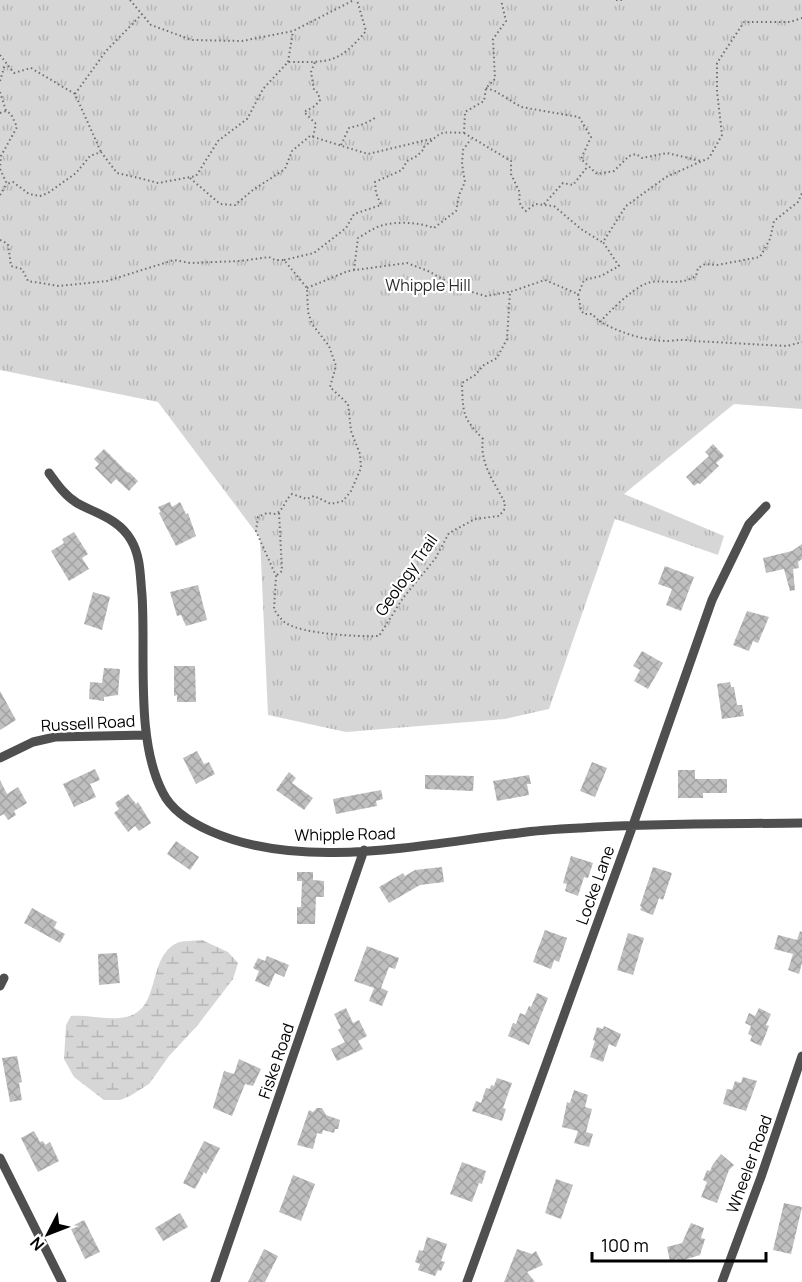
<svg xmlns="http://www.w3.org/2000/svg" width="802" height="1282" viewBox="0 0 802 1282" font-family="Manrope,sans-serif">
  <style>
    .wetland { fill: url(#wetland-marsh) }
    .park { fill: url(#park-tufts) }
    .building { fill: url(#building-cross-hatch) }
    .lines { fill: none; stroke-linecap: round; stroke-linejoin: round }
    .path { stroke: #717171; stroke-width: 2; stroke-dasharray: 1.5 3; stroke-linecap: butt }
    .minor { stroke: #4f4f4f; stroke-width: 9 }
    .labels { text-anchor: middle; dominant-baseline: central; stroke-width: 4.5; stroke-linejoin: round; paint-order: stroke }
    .park-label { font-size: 16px; fill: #2d2d2d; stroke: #fff }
    .street-label { font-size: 16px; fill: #000; stroke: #fff }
  </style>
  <defs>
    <pattern id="wetland-marsh" width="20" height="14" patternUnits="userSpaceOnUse" patternTransform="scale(1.5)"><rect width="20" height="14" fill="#d6d6d6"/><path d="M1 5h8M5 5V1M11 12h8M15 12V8" fill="none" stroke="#b6b6b6"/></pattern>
    <pattern id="park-tufts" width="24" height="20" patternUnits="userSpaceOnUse" patternTransform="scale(1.5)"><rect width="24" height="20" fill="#d6d6d6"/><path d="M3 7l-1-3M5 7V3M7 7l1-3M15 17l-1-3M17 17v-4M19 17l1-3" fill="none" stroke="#b6b6b6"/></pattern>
    <pattern id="building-cross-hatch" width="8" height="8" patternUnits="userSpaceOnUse" patternTransform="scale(1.5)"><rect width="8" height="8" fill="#bfbfbf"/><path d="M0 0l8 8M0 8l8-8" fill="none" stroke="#a2a2a2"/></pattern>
  </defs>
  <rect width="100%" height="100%" fill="#fff"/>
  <path class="wetland" d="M 202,940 L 228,952 L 238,963 L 233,979 L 197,1026 L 169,1056 L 149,1084 L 130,1096 L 120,1100 L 104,1100 L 74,1077 L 64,1059 L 66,1025 L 71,1016 C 89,1014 107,1021 126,1017 C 161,1010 147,960 175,944 C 181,940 195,941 202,940 Z"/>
  <path class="park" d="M 0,0 L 802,0 L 802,409 L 734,404 L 624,494 L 724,536 L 718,555 L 615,519 L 549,709 L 505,719 L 346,732 L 268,715 L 260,538 L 158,402 L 0,370 Z"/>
  <path class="building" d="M 713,444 L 724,456 L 716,463 L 719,466 L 700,484 L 698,483 L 694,486 L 686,477 L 709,456 L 705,452 Z
    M 104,449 L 128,473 L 129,472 L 138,481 L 129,491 L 116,479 L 111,484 L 95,468 L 99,464 L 94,459 Z
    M 170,502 L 172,507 L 180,502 L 186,514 L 188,513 L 196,536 L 176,546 L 159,513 L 161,512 L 158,507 Z
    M 74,532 L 88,554 L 82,558 L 89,569 L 69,581 L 51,551 L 64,543 L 62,539 Z
    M 802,544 L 802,559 L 798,562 L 799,568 L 793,569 L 795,590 L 790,591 L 784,569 L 766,573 L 763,558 L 792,551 Z
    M 665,566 L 694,577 L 681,611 L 666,605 L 672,589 L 658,584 Z
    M 198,585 L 207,620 L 186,626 L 181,615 L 177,616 L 170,592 Z
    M 93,592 L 110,597 L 102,630 L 84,624 Z
    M 747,611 L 769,617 L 758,643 L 753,641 L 749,651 L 733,645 Z
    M 642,651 L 663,663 L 648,689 L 634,681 L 640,670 L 633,666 Z
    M 174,666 L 195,666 L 196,702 L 177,702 L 177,695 L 174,696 Z
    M 104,668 L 120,669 L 118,695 L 104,697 L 104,701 L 89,699 L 90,682 L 102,683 Z
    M 730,682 L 731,687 L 734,687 L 737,705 L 742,705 L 744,716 L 722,719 L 717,684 Z
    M 0,691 L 16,720 L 0,730 Z
    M 197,751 L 204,764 L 209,762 L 215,774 L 196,784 L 183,758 Z
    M 592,762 L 607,768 L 595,797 L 580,791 Z
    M 95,769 L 100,780 L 90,784 L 96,797 L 74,807 L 63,784 Z
    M 678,770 L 695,770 L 695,779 L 727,779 L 727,793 L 703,793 L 703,798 L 678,798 Z
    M 289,772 L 296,778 L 292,783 L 313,798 L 304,810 L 276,790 Z
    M 425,775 L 474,776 L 473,791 L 425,789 Z
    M 529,775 L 531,784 L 527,784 L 529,795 L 497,801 L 493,781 Z
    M 0,780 L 7,794 L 18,787 L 27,803 L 14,811 L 16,815 L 8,820 L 4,814 L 0,816 Z
    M 381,790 L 383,799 L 376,801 L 377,806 L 336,814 L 333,799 Z
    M 128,794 L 136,804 L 138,802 L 151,823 L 139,831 L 135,826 L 128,832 L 114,813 L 119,809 L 115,803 Z
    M 176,841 L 199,857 L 190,870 L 167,854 Z
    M 571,856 L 593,863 L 588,878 L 584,877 L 578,896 L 565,891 L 567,884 L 563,883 Z
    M 442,867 L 444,882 L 420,885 L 389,903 L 379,887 L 403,873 L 405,876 L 415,870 Z
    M 653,867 L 672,873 L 663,900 L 659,898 L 653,915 L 640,910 L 642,907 L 640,906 Z
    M 297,872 L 313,872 L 313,880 L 324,881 L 324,897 L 316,897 L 315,924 L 297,924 L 297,907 L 301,907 L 302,881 L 297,881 Z
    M 32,908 L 57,922 L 54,928 L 65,934 L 60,943 L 24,923 Z
    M 545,930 L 567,938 L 559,962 L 554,960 L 551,969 L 533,962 Z
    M 800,931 L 802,932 L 802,963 L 799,974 L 788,970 L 793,954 L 774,949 L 778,935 L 797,940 Z
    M 628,933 L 644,938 L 633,975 L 617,970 Z
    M 367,946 L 399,958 L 395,969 L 389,967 L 381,988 L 388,991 L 382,1006 L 369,1001 L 374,988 L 354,981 Z
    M 117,953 L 120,983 L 99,985 L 98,954 Z
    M 267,956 L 289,965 L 284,977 L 275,973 L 269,987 L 255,981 L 259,971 L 253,968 L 258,958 L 265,961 Z
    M 537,993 L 548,998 L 529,1045 L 508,1036 L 513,1023 L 516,1024 L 520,1013 L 525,1015 L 529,1006 L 531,1007 Z
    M 346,1008 L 353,1023 L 359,1020 L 367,1036 L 358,1041 L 363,1049 L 337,1061 L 331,1049 L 345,1042 L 338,1030 L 341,1028 L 334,1014 Z
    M 759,1008 L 771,1014 L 766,1025 L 769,1026 L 761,1046 L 750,1041 L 752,1036 L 748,1034 L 751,1026 L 745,1023 L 749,1013 L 755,1016 Z
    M 604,1026 L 621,1034 L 616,1047 L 609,1044 L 603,1062 L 590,1057 L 595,1041 L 593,1040 L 597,1027 L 603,1029 Z
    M 17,1056 L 22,1082 L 19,1083 L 22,1100 L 10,1102 L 2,1058 Z
    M 239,1059 L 261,1069 L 253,1086 L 245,1084 L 232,1116 L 213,1108 L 224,1071 L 234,1074 Z
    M 743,1077 L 757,1081 L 746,1111 L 723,1104 L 727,1089 L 732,1090 L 735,1081 L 741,1083 Z
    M 497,1078 L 512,1083 L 503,1108 L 506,1109 L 502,1121 L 472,1111 L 476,1101 L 481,1103 L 486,1088 L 490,1089 L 491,1085 L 494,1086 Z
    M 574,1090 L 588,1095 L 585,1107 L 592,1109 L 586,1132 L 593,1134 L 589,1147 L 574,1143 L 578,1131 L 562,1127 L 567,1102 L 570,1103 Z
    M 317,1108 L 322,1108 L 326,1115 L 340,1120 L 338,1129 L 335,1129 L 334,1133 L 323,1130 L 322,1134 L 317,1133 L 313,1149 L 297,1145 L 309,1110 L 313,1112 Z
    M 34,1131 L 40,1142 L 43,1141 L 45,1145 L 50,1142 L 59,1161 L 38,1172 L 21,1138 Z
    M 204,1141 L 220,1148 L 206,1174 L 204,1172 L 195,1189 L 183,1183 Z
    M 721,1154 L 734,1165 L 729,1170 L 717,1203 L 701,1197 L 707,1182 L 703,1180 L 707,1170 L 710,1171 L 713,1164 Z
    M 462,1162 L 486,1171 L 482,1184 L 479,1183 L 472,1202 L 450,1194 Z
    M 293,1175 L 315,1184 L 301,1221 L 279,1212 Z
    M 556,1179 L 573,1185 L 561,1219 L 545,1213 Z
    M 784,1203 L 802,1207 L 791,1254 L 773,1250 Z
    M 180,1213 L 188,1227 L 163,1241 L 155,1228 Z
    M 84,1220 L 100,1252 L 85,1259 L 70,1227 Z
    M 691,1223 L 704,1228 L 701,1238 L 705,1239 L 700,1255 L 677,1262 L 677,1259 L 670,1261 L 667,1247 L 682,1243 Z
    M 427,1237 L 447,1244 L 441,1261 L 445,1262 L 441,1271 L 438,1270 L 435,1276 L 418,1270 L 420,1264 L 415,1262 L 419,1250 L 423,1251 Z
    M 264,1249 L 278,1256 L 265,1282 L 248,1282 Z
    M 517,1249 L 532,1254 L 536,1251 L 543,1265 L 527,1272 L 535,1282 L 504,1282 Z"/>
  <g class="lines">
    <path class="path" d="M 130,0 L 151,25 L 192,40 L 242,41 L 293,31 L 354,0
      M 616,0 L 622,0
      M 0,55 L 14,73 L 31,68 L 75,94 L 101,152
      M 288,62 L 293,31
      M 0,81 L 5,64
      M 486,88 L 495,91 L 521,107 L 579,117 L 591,137 L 581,159 L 597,174 L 614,171 L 629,156 L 636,154 L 642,158 L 667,153 L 701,161
      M 0,92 L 6,111
      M 75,94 L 106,51 L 142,14
      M 0,113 L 6,111 L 11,114 L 17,127 L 1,156 L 0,167
      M 464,133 L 511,161 L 511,174 L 520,193 C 518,200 520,207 526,211 L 535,204 L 554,206 L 581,229 L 602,242
      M 313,137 L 316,124 L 304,112 L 315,106 L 320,100 L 318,93 L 314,90 L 311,72 L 315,62
      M 341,145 L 349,128 L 364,124 L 377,117
      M 0,169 L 7,184 L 13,182 L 29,194 L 40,196 L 48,193 L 76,173 L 90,156 L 101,152 L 117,173 L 139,178 L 158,183 L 196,176 L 218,141 L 247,119 L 263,89 L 288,62 C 330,62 338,64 366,31 L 357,0
      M 190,178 L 220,204 L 235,205 L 253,190 L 285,169 L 292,151 L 310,136 L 368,154 L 431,139
      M 0,195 L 6,185
      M 544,204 L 563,183 L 573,185 L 588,166
      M 0,240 L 8,244 L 11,266 L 22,269 L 28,281 L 59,286 L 107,281 L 174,260 L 190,263 L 241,261 L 269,257 L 275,260 L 284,260 L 307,288 L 308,312 L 312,324 L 329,346 L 336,366 L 330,387 L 348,404 L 351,431 L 360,454 L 361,468 L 351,491 L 343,501 L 331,504 L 314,496 L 307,499 L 292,494 C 285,500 284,509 276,514 L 267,513 L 258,517 L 256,531 L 276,576 L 274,609 C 277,614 281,620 286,623 C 302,634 359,637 379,636 L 403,598 L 435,559 L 449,533 L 475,519 L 499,516 L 504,510 L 505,503 C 495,483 479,463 483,439 C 462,417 463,413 462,383 L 475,375 L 484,365 L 497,358 L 507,339 L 510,292 L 545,280 L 578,294 L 581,310 L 584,314 L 592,314 L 600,322 C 610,311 631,290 645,284 C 660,277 676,288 696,276 L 698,268 L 705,264 L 717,265 L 760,257 L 770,239 L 774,221 L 798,202 L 802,193
      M 284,260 L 314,253 L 346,228 L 354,214 L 381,205 L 376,193 L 375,182 L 402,170 L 407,161 L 417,156 L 424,149 L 424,147 C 444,130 438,132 464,133 L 465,112 L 484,101 L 486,88 L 495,79 L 493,39 L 506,21 L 501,0
      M 354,270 L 358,238 C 365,234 372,229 380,226 C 396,221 418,222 434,228 L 456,211 L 459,195 L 465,182 L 462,164 L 463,150 L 471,139
      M 307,288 L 348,271 L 407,263 L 428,271 L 461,289 L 486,296 L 509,292
      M 578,295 L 584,280 L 601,276 L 619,266 L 603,242 L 626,206 L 666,177 L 709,158 L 722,135 L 717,91 L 717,63 L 744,22 L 790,22 L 802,18
      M 599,321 C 620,333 645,341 669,341 C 678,340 684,339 693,341 L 787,346 L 802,342
      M 277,575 L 282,571 L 279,512"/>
    <path class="minor" d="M 49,473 C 57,484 65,496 77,503 C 97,514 119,519 131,540 C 141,557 140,576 142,595 C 146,655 135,740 163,793 C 172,811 192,823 210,831 C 302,872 422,844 519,833 C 540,830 561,829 581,828 C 655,823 728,824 802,823
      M 0,758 L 33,742 L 55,737 L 146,735
      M 0,986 L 4,978
      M 0,1158 L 62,1282
      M 215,1282 L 364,850
      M 467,1282 L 633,825 L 712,600 L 749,524 L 766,506
      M 722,1282 L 761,1177 L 802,1056"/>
  </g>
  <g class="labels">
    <g class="park-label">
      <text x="428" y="285">Whipple Hill</text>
    </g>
    <g class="street-label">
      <text transform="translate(406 575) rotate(-55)">Geology Trail</text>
      <text transform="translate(88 723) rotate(-3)">Russell Road</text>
      <text transform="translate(345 834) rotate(-1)">Whipple Road</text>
      <text transform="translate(595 885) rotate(-70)">Locke Lane</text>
      <text transform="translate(276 1061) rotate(-71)">Fiske Road</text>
      <text transform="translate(749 1164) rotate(-70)">Wheeler Road</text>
    </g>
  </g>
  <g transform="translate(48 1234) rotate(228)" stroke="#ffffff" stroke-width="4.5" paint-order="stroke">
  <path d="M0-4.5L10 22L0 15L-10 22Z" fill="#000000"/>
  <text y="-9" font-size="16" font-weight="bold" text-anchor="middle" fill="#000000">N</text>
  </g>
  <path d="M592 1252v9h174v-9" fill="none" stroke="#000000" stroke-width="3"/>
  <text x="601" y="1252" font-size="18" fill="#000000" stroke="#ffffff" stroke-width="4.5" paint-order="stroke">100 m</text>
</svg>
